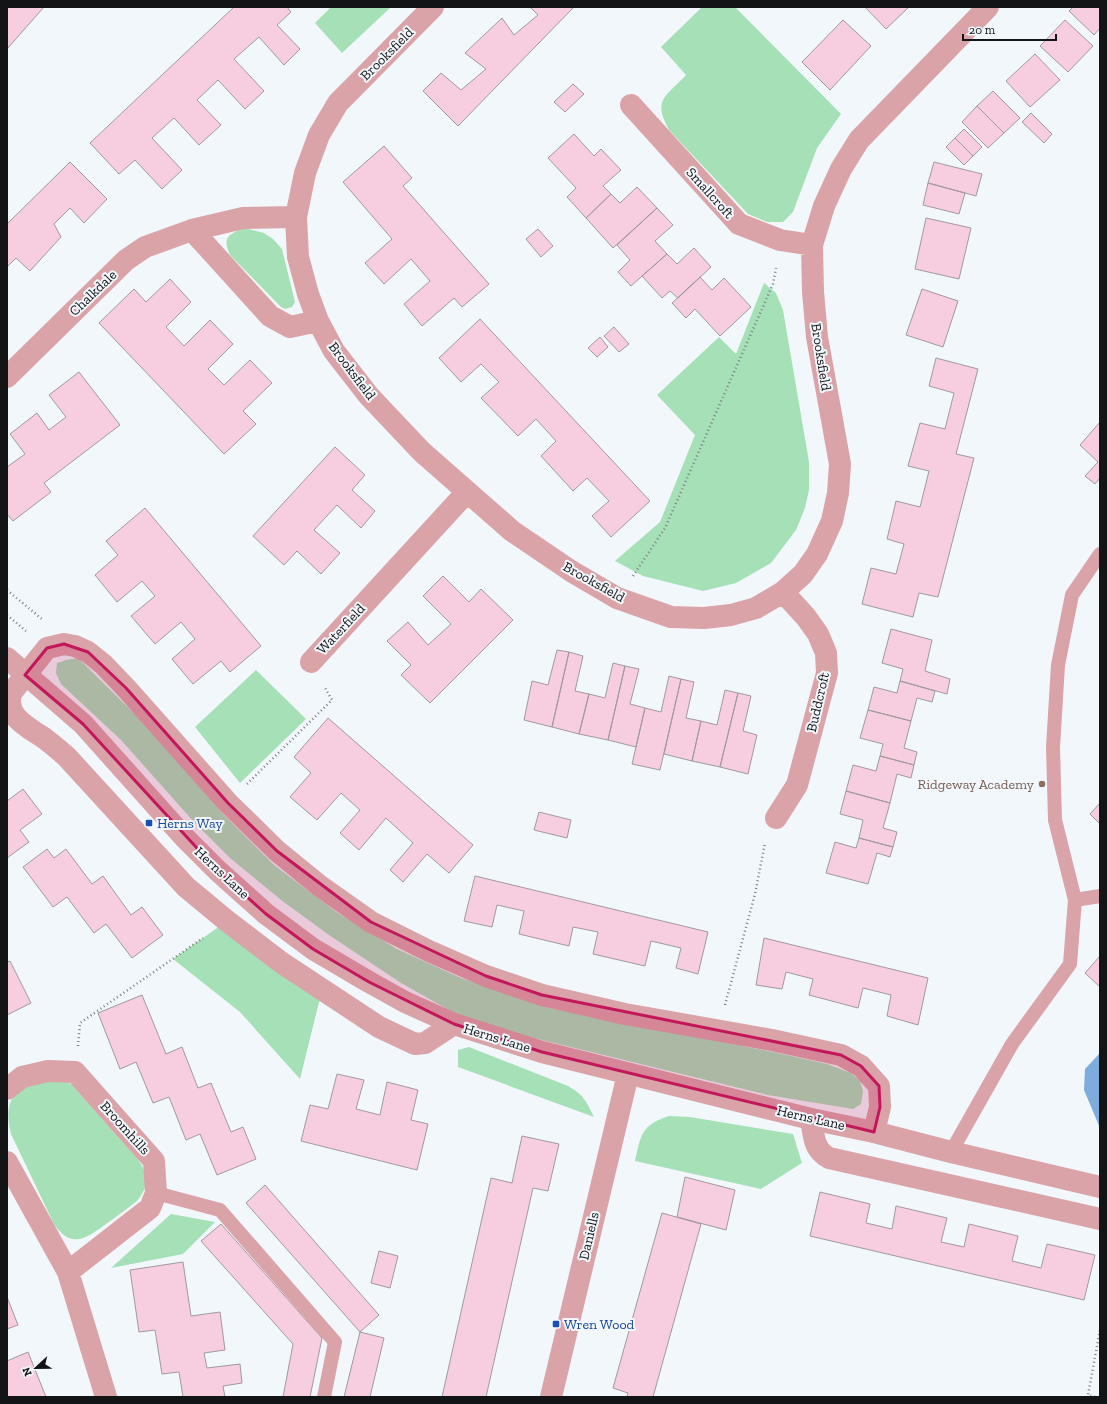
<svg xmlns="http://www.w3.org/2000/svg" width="1107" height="1404" viewBox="0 0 1107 1404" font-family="'Zilla Slab',serif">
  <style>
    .green { fill: #a5e0b7 }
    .water { fill: #7eacdc }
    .building { fill: #f7cee0; stroke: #a0999c }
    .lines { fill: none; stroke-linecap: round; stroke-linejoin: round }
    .path { stroke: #7c7f82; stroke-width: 2.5; stroke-dasharray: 1 3; stroke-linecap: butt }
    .service { stroke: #daa3a8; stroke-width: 14 }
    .minor { stroke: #daa3a8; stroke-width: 22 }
    .tertiary { stroke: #daa3a8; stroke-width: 22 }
    .marked { fill: #c2185b; fill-opacity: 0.2; stroke: #c2185b; stroke-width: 3; stroke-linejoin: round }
    .education-dot { fill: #8d6e63; stroke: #f2f7fc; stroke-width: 1.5 }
    .transit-dot { fill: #1a4fb4; stroke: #f2f7fc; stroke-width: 1.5 }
    .labels { text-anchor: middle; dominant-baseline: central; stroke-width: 4; stroke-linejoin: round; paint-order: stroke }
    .street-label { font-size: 14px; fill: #121415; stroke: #f2f7fc }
    .education-label { font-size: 14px; fill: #785e54; stroke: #f2f7fc; text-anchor: end }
    .transit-label { font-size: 14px; fill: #164399; stroke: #f2f7fc; text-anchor: start }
  </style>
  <rect width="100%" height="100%" fill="#f2f7fc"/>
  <path class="green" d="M 331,7 L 391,7 L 342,53 L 315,23 Z
    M 702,7 L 735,7 L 841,114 L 817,148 L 793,212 L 783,222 L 767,222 L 748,214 L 669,130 C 652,99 666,97 686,75 L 661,47 Z
    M 244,228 L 264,233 L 273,239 L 282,249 L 295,302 L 292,307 L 285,309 L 281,307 L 230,255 C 222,237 228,235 244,228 Z
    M 764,283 L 776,293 L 783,310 L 809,462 L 809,490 L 805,508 L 796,530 L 771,563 L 736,583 L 703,591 L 643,576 L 615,561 L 660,522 L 695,435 L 657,395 L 719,337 L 736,354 Z
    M 78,658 L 169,748 L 222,813 L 274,865 L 338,913 L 397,949 L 461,978 L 549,1008 L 773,1052 L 827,1064 L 851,1073 L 860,1081 L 863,1091 L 861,1104 L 853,1109 L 768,1095 L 517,1034 L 456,1014 L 401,983 L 329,935 L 285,903 L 230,858 L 194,822 L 121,740 L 61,684 L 56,673 L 57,663 L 66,660 Z
    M 256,670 L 306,719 L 240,783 L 195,727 Z
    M 227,921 L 322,990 L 300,1079 L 240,1012 L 173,959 Z
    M 469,1047 L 568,1086 C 584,1095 586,1101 594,1117 L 458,1067 L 458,1050 Z
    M 63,1079 L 72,1085 L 136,1157 C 148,1172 150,1186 137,1201 C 127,1209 117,1216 106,1224 C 87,1238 71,1250 54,1224 L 11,1134 C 5,1111 8,1089 35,1082 C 43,1080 54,1080 63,1079 Z
    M 669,1116 L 690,1117 L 793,1134 L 802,1163 L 761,1189 L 635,1161 C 641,1135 641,1125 669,1116 Z
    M 171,1214 L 215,1222 L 183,1254 L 111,1268 Z"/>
  <path class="water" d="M 1100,1053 L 1100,1128 L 1084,1090 L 1085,1069 Z"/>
  <path class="building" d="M 8,7 L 44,7 L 7,49 L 7,9 Z
    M 234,7 L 287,7 L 291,12 L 277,25 L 300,49 L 284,65 L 259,37 L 234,59 L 264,91 L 245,109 L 218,80 L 197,100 L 221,125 L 199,145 L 174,118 L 152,138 L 182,170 L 162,189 L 135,160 L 119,174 L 90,143 Z
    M 530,7 L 574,7 L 458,126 L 423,91 L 441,73 L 461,90 L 486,69 L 465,53 L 502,18 L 514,35 L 538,15 Z
    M 865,7 L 909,7 L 886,29 Z
    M 1073,7 L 1100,7 L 1100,28 L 1094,35 L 1069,11 Z
    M 843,20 L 871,46 L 830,90 L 802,62 Z
    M 1065,20 L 1093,46 L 1068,72 L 1040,46 Z
    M 1035,54 L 1060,80 L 1030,107 L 1006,81 Z
    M 573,84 L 584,94 L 565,112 L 554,102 Z
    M 993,91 L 1020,118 L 1004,133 L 977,106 Z
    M 977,106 L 1004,133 L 988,148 L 962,122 Z
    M 1031,113 L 1052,134 L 1044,143 L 1022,122 Z
    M 964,129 L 982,147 L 973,156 L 955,138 Z
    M 574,134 L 594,156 L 601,149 L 621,170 L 603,186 L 611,194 L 586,218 L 567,197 L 576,188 L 548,158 Z
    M 955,138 L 973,156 L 964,165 L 946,147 Z
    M 384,146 L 412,178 L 403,186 L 489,284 L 462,307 L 454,298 L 422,326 L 404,304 L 430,281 L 411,259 L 384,284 L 365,263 L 392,239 L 343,182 Z
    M 70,162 L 107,199 L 84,223 L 70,208 L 54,224 L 61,237 L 30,271 L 16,258 L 7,267 L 7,224 Z
    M 934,162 L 982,174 L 976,196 L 928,183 Z
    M 928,183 L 965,193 L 959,214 L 923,205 Z
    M 637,187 L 657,208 L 613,248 L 586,218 L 611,194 L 620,203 Z
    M 657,208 L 673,225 L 655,241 L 667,254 L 631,286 L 618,272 L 630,260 L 617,245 Z
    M 926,218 L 971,228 L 959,279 L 915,269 Z
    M 538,229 L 553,246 L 541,257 L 526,239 Z
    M 694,248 L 711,267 L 678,298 L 670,291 L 662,298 L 642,276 L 667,254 L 677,264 Z
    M 700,277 L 712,290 L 724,278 L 751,307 L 720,336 L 695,309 L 686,318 L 672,303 Z
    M 170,279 L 191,302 L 166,327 L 184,346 L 210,320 L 233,344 L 208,369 L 224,385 L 250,360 L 272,383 L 243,411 L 256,424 L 224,454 L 99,323 L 134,289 L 146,302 Z
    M 922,289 L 958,301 L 943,347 L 906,335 Z
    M 480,319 L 650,501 L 611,537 L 592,516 L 609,501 L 587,478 L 573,491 L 541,456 L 556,441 L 536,419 L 518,436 L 481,398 L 499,382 L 481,364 L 461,382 L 439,358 Z
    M 614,327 L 629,344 L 619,352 L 604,336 Z
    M 600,337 L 608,347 L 597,357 L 588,348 Z
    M 936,358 L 978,369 L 956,454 L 974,458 L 938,597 L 919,593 L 913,617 L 862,604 L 871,568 L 896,574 L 904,544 L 887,539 L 896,501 L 920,507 L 929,471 L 908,466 L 920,423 L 945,429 L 954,393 L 929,386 Z
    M 79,372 L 120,425 L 44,483 L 51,492 L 13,521 L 7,514 L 7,467 L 25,454 L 10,434 L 37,413 L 49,430 L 66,417 L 49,395 Z
    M 1100,422 L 1100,478 L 1095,484 L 1085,476 L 1098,462 L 1080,445 Z
    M 335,447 L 365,475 L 352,490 L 375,511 L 361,528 L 337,505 L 314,530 L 340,553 L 321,574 L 297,551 L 284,565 L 253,536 Z
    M 145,508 L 261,646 L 230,672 L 221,661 L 193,684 L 172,659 L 195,639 L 181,622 L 155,644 L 131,616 L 155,596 L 142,581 L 117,602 L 95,575 L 118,555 L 106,541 Z
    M 443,576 L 469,602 L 481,589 L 513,620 L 430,703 L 401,675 L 411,665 L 387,641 L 408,622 L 428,645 L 451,624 L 423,596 Z
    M 891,629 L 932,640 L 925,671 L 950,679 L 947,694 L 900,681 L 903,669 L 882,663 Z
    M 557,650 L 569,652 L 552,727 L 524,720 L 532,681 L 548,685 Z
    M 569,652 L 583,656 L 575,691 L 589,694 L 579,734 L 552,727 Z
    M 613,663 L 625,666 L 608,740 L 579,734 L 589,694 L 605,698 Z
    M 625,666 L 639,669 L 630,704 L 645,708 L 636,747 L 608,740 Z
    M 669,676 L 681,679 L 660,770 L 632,764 L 645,708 L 661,712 Z
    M 681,679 L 694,682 L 686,718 L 701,721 L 692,761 L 664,754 Z
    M 900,681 L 935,691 L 932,702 L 917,698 L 911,721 L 868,710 L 874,687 L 897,693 Z
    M 725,690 L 738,693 L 720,767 L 692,761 L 701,721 L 717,725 Z
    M 738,693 L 751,696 L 743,731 L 757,735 L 748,774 L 720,767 Z
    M 868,710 L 911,721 L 904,748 L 917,752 L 914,765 L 880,756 L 883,744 L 860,738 Z
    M 328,718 L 473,845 L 449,873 L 427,854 L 403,882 L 390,870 L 413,843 L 386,818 L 359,850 L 340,833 L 360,810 L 341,793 L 317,820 L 290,797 L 311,773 L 294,757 Z
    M 880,756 L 914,765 L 911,778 L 897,774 L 890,803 L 846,791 L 853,765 L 876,771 Z
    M 23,789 L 42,814 L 20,830 L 29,842 L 7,858 L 7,801 Z
    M 846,791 L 890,803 L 883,828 L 897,832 L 893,847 L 859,838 L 863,820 L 840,814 Z
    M 1100,803 L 1100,824 L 1090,814 Z
    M 539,812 L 571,820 L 567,838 L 534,830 Z
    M 859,838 L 893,847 L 890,857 L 877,853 L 868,884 L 826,873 L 835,842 L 856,848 Z
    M 47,849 L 54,858 L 66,849 L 92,884 L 103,876 L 131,915 L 142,907 L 163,935 L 132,958 L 106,924 L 94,933 L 67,897 L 53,907 L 23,867 Z
    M 475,876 L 708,932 L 698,974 L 676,968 L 681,948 L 651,941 L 645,966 L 593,954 L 598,932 L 573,927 L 569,946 L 519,934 L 524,911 L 497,905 L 492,927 L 464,921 Z
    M 764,938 L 928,978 L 918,1025 L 887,1016 L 891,995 L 863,988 L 858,1008 L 809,995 L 813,979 L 786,972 L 782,989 L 756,985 Z
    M 1100,956 L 1100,987 L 1085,973 Z
    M 10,961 L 31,1003 L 7,1015 L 7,962 Z
    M 142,995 L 166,1054 L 182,1047 L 198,1088 L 211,1083 L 231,1132 L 243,1127 L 256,1159 L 217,1175 L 200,1134 L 186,1140 L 169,1097 L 153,1103 L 136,1062 L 120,1069 L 98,1013 Z
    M 337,1074 L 364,1080 L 356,1109 L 380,1115 L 387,1082 L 418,1090 L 411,1120 L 428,1124 L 417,1170 L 301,1141 L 310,1105 L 328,1109 Z
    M 522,1136 L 559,1144 L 548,1191 L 533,1188 L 486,1397 L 442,1397 L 491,1178 L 512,1183 Z
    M 685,1177 L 735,1190 L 726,1230 L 677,1217 Z
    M 265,1185 L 379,1315 L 360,1332 L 246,1203 Z
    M 820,1192 L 870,1204 L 866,1223 L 892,1229 L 896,1206 L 947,1218 L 941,1242 L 964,1247 L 969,1224 L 1018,1236 L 1012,1261 L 1041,1268 L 1047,1244 L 1095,1255 L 1084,1300 L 810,1236 Z
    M 662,1213 L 701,1224 L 653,1397 L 627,1397 L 628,1393 L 613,1388 Z
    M 221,1224 L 322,1338 L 310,1397 L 283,1397 L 293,1344 L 201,1241 Z
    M 379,1251 L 398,1256 L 390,1288 L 371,1283 Z
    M 183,1262 L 191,1316 L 220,1312 L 225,1350 L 204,1353 L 207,1368 L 240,1364 L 242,1383 L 223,1386 L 225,1397 L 183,1397 L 179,1372 L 162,1374 L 155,1330 L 139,1332 L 130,1270 Z
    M 7,1297 L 18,1325 L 7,1329 Z
    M 360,1332 L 384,1338 L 370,1397 L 344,1397 Z
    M 28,1352 L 46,1397 L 7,1397 L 7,1361 Z"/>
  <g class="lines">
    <path class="path" d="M 633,576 L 665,528 L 773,284 L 776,268
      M 7,590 L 43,620
      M 7,615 L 26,631
      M 247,784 L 332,700 L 324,686
      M 725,1005 L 755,894 L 765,843
      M 78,1046 L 80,1023 L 203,938
      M 1095,1397 L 1088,1395 L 1100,1330"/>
    <path class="service" d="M 1075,900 L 1100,896
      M 951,1152 L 1012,1044 L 1070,964 L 1075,900 L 1055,820 L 1053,747 L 1058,665 L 1072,595 L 1100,554
      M 156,1193 L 220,1210 L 335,1342 L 324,1397"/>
    <path class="minor" d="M 433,7 L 338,103 L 319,135 L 305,173 L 296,217 L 298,257 L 308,294 L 318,321 L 334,351 L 369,396 L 422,452 L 512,531 L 571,571 L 617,598 L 671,617 L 704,618 L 731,615 L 756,608 L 783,592 L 803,574 L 817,554 L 832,521 L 838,493 L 840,464 L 817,337 L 813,292 L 812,245 L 824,206 L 841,169 L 859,140 L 988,7
      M 631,105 L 739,224 L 780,240 L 812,245
      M 192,230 L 270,316 L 290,327 L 318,321
      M 7,377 L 126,260 L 145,247 L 192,230 L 243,218 L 296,217
      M 311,662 L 466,493
      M 776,818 L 797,785 L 827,673 L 826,653 L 818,634 L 806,617 L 783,592
      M 454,1024 L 425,1043 L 415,1044 L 379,1027 L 282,963 L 227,921 L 186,887 L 66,756 C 59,750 52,744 44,738 C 29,728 2,715 12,692 L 47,648 L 64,644 L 75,646 L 88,652 L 103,664 L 126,688 L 228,803 L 277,851 L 320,886 L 371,922 L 429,951 L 486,976 L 542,995 L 625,1014 L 772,1040 L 841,1055 L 861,1066 L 879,1086 L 880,1107 L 874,1132
      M 7,1089 L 22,1077 L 48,1071 L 75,1072 L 154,1161 L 156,1193 L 150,1208 L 68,1272
      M 811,1119 C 814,1136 813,1149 829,1158 L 1100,1219
      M 7,1162 L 68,1272 L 106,1397
      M 551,1397 L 628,1074"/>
    <path class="tertiary" d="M 7,658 L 83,724 L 184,837 L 218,871 L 266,914 L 313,949 L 369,982 L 405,1002 L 454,1024 L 542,1052 L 811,1119 L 874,1132 L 951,1152 L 1100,1187"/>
  </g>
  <path class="marked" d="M 64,644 L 88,652 L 126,688 L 228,803 L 277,851 L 371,922 L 486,976 L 542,995 L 841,1055 L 861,1066 L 879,1086 L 880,1107 L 874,1132 L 542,1052 L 454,1024 L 369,982 L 313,949 L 266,914 L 218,871 L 83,724 L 25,675 L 47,648 Z"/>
  <circle class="education-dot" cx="1042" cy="784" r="4"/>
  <g class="transit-dot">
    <rect x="145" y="819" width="8" height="8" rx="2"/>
    <rect x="552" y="1320" width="8" height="8" rx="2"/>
  </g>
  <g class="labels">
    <g class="street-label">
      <text transform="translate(387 54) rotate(-45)">Brooksfield</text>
      <text transform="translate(710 193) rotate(48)">Smallcroft</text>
      <text transform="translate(93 293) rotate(-44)">Chalkdale</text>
      <text transform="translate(821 357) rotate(81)">Brooksfield</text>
      <text transform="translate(352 371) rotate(53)">Brooksfield</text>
      <text transform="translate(594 582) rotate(29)">Brooksfield</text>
      <text transform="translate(341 629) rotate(-47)">Waterfield</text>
      <text transform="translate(818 702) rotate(-77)">Buddcroft</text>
      <text transform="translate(222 873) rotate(43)">Herns Lane</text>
      <text transform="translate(497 1038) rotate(17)">Herns Lane</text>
      <text transform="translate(811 1118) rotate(13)">Herns Lane</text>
      <text transform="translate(125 1128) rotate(48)">Broomhills</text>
      <text transform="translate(589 1236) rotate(-77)">Daniells</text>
    </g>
    <g class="education-label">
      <text x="1034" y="784">Ridgeway Academy</text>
    </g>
    <g class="transit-label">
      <text x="157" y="823">Herns Way</text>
      <text x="564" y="1324">Wren Wood</text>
    </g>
  </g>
  <rect width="1107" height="1404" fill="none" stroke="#121415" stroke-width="16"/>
  <g transform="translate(36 1368) rotate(248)" stroke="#f2f7fc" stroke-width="3" paint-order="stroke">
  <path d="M0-3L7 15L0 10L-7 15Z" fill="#121415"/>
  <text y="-6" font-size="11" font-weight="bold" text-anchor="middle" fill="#121415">N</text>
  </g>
  <path d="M963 34v6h93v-6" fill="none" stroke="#121415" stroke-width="2"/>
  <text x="969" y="34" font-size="12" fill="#121415" stroke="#f2f7fc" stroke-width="3" paint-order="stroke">20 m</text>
</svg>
